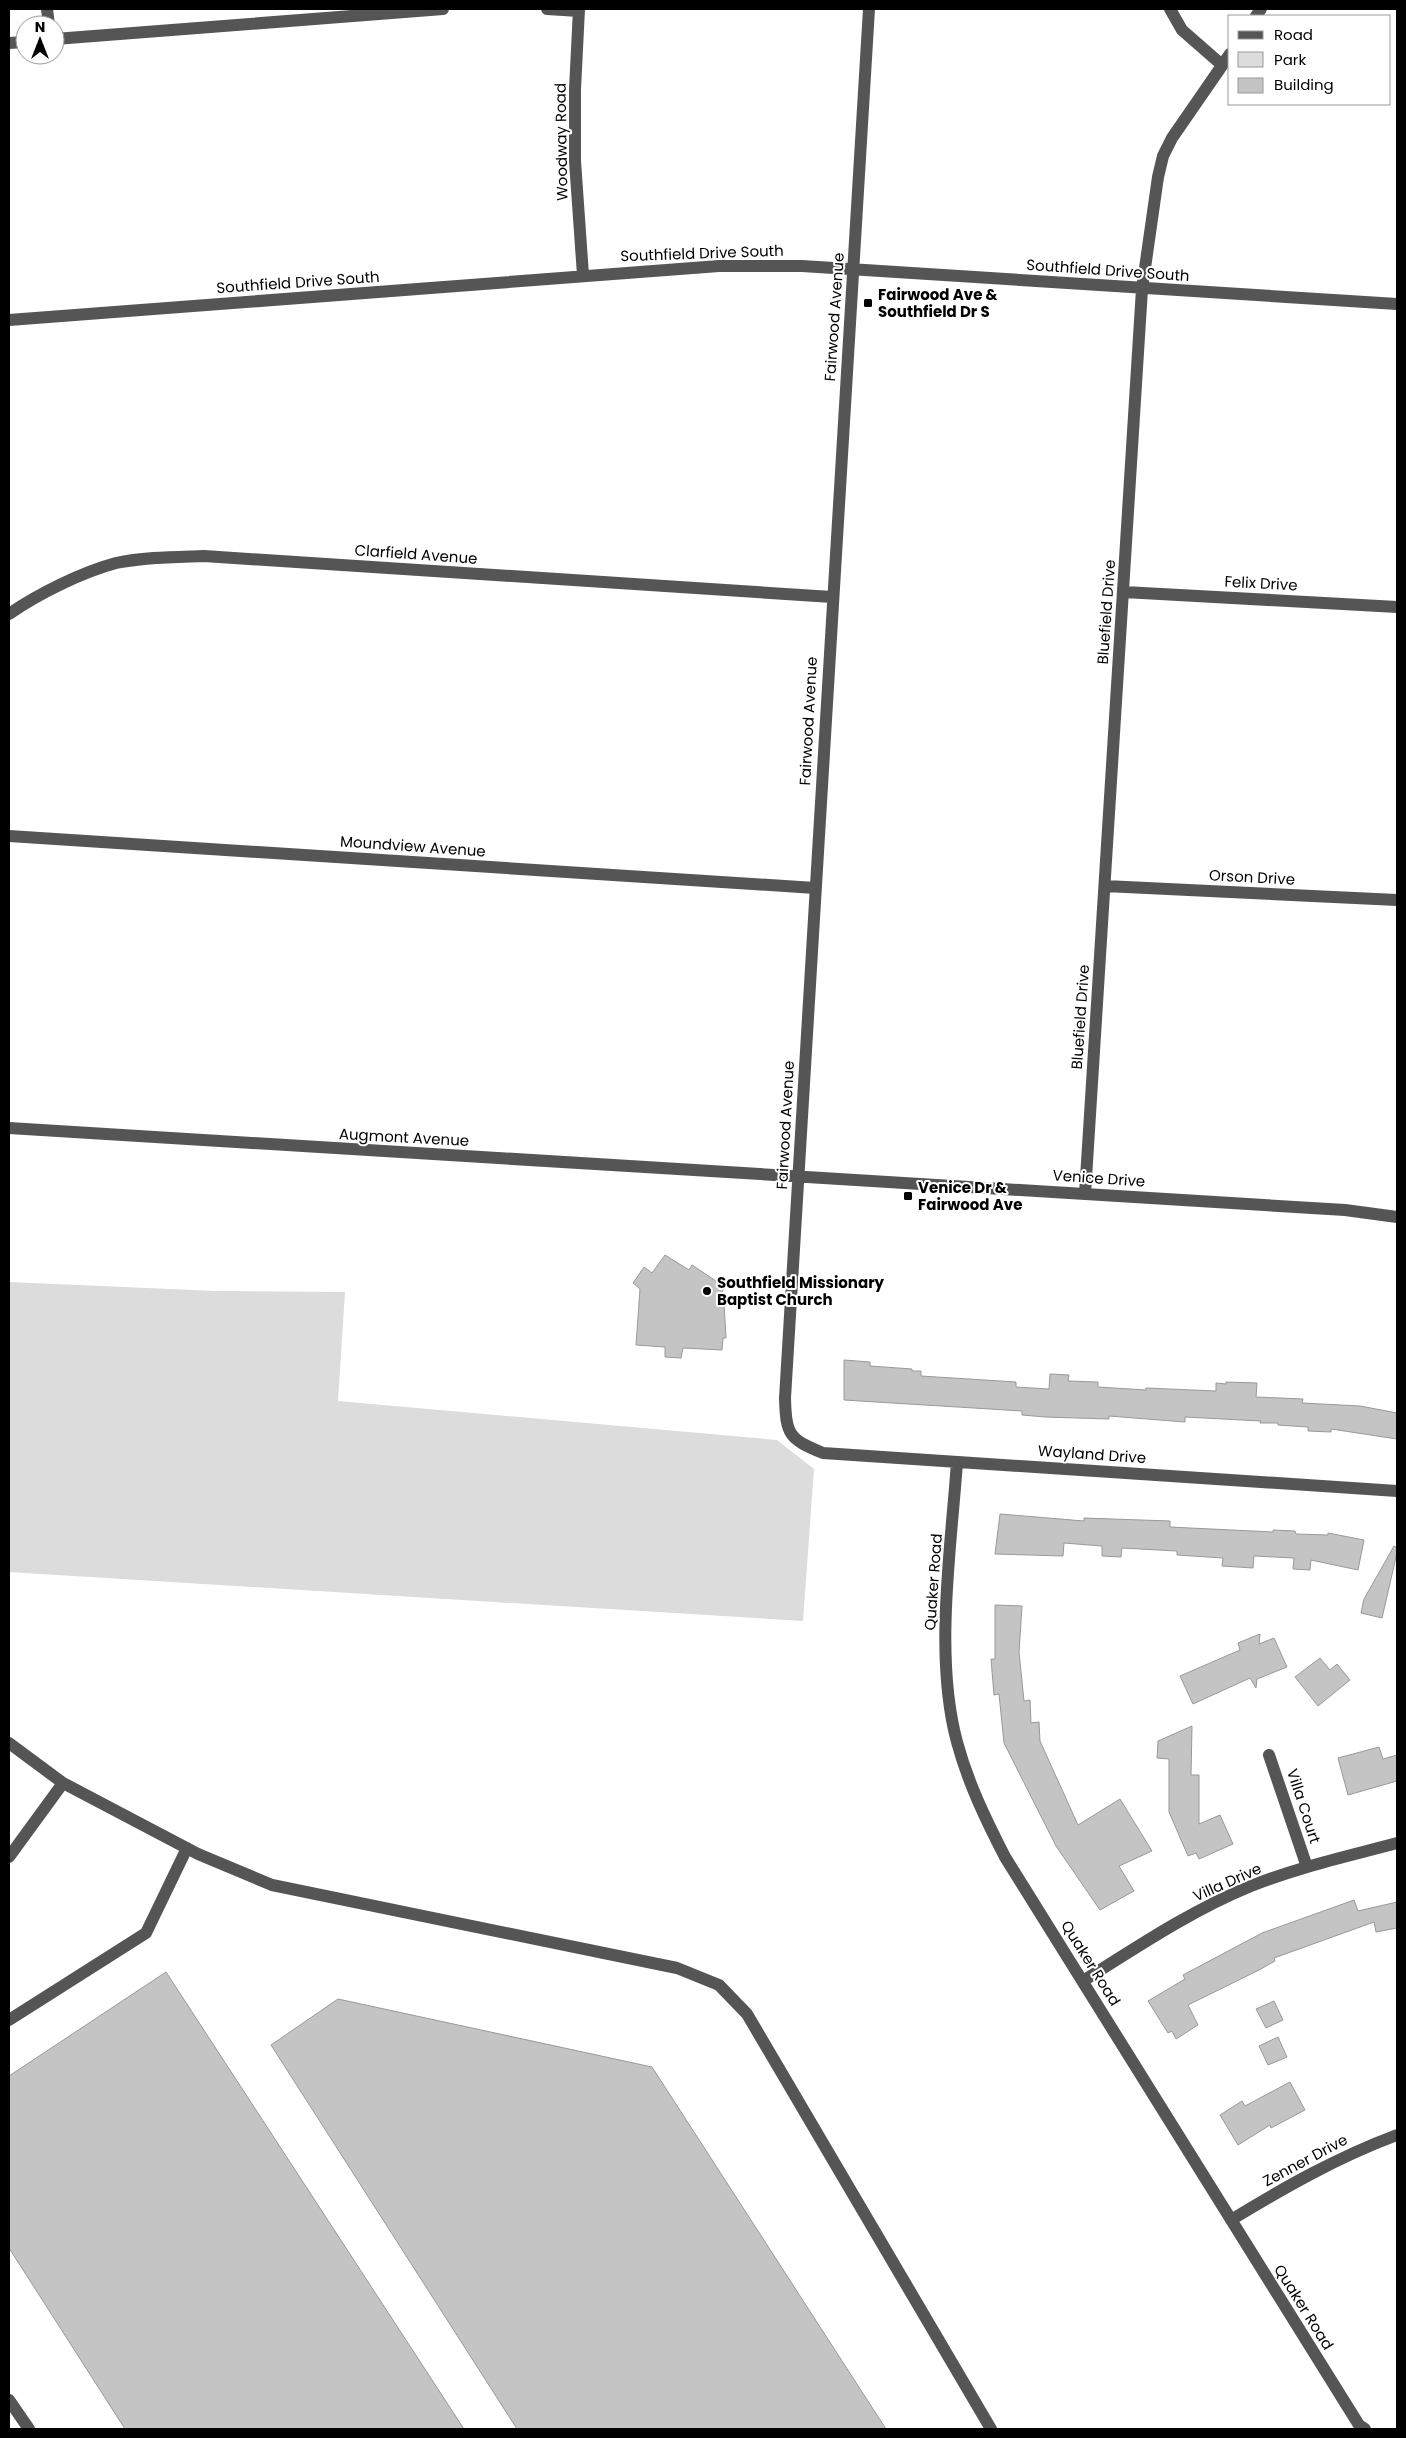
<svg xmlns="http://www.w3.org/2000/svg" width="1406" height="2438" viewBox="0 0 1406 2438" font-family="Poppins,sans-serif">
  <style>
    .green { fill: #dcdcdc }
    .building { fill: #c4c4c4; stroke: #999 }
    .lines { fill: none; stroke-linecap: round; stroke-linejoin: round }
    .minor { stroke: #555; stroke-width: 12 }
    .poi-dot { fill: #000; stroke: #fff; stroke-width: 2 }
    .labels { text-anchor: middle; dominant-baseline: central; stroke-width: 4; stroke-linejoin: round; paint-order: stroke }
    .street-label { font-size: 15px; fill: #000; stroke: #fff }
    .poi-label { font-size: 15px; font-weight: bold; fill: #000; stroke: #fff; text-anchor: start }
  </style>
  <rect width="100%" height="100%" fill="#fff"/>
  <path class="green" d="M 9,1282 L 216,1291 L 345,1292 L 338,1401 L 777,1440 L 814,1469 L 803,1621 L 9,1572 Z"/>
  <path class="building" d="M 665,1255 L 689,1270 L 692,1265 L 725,1287 L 718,1298 L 724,1303 L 726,1338 L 723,1338 L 722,1350 L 683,1348 L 681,1358 L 665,1357 L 665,1347 L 636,1345 L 640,1289 L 633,1283 L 644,1267 L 652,1273 Z
    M 844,1360 L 870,1362 L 870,1366 L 912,1369 L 912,1371 L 921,1371 L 921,1376 L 1016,1382 L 1016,1387 L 1049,1389 L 1050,1374 L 1069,1375 L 1068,1381 L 1098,1382 L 1098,1387 L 1146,1390 L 1146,1388 L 1216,1391 L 1216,1383 L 1226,1384 L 1226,1382 L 1257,1383 L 1256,1397 L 1303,1399 L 1302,1403 L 1360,1406 L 1397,1413 L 1397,1439 L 1331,1429 L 1331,1432 L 1308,1431 L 1308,1427 L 1278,1425 L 1278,1423 L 1260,1423 L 1261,1421 L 1185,1417 L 1185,1422 L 1109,1416 L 1109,1419 L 1045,1417 L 1022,1415 L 1022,1411 L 844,1400 Z
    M 1000,1514 L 1084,1521 L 1084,1518 L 1170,1521 L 1170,1527 L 1273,1532 L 1273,1530 L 1295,1531 L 1296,1534 L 1328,1535 L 1328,1533 L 1364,1540 L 1358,1570 L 1311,1560 L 1310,1570 L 1293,1569 L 1294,1558 L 1254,1556 L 1253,1568 L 1222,1566 L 1223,1558 L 1177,1555 L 1177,1551 L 1122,1548 L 1121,1557 L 1102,1556 L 1102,1546 L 1064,1543 L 1063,1556 L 995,1554 Z
    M 1394,1546 L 1397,1548 L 1397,1553 L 1382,1618 L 1361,1613 L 1364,1599 Z
    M 995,1605 L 1022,1606 L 1019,1652 L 1024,1701 L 1030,1700 L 1031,1723 L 1039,1722 L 1040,1741 L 1078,1825 L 1120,1799 L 1152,1851 L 1119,1866 L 1134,1891 L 1100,1910 L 1056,1846 L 1004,1743 L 999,1694 L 994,1695 L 991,1659 L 995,1659 Z
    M 1260,1634 L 1259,1644 L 1274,1638 L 1287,1667 L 1257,1679 L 1256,1688 L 1250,1678 L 1193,1704 L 1180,1676 L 1240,1650 L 1238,1643 Z
    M 1320,1658 L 1330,1670 L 1337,1664 L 1350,1680 L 1318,1706 L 1295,1677 Z
    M 1192,1726 L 1191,1775 L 1199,1775 L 1199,1824 L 1220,1815 L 1233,1844 L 1199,1859 L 1196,1853 L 1188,1856 L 1169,1812 L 1169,1759 L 1157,1758 L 1158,1741 Z
    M 1379,1747 L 1383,1759 L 1397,1755 L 1397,1781 L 1348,1795 L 1338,1758 Z
    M 1354,1900 L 1358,1911 L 1397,1902 L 1397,1928 L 1376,1932 L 1374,1922 L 1274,1958 L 1275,1961 L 1259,1970 L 1188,2005 L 1198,2025 L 1176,2039 L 1172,2031 L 1168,2033 L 1148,2001 L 1185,1979 L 1183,1975 L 1262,1933 Z
    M 166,1972 L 464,2429 L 125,2429 L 9,2248 L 9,2076 Z
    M 338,1999 L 652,2067 L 886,2429 L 517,2429 L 271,2045 Z
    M 1274,2001 L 1283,2020 L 1266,2028 L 1256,2009 Z
    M 1278,2037 L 1287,2057 L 1268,2065 L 1259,2046 Z
    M 1290,2082 L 1305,2110 L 1271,2128 L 1270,2125 L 1238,2145 L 1220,2115 L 1242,2101 L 1245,2106 Z"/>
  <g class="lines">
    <path class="minor" d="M 47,9 L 49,25
      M 547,9 L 579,11
      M 579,9 L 575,89 L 575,161 L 583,275
      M 869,9 L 785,1398 C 786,1435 789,1439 823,1453 L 1397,1491
      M 1170,9 L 1182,30 L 1222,65
      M 1256,16 L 1261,9
      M 55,39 L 443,9
      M 9,43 L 25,42
      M 9,320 L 719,266 L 802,266 L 1397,304
      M 1124,592 L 1397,607
      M 9,614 C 38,594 82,572 116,563 C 144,557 176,557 204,556 L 832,597
      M 9,836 L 815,888
      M 1105,886 L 1397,900
      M 9,1128 L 1345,1210 L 1397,1217
      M 1085,1194 L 1142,289 L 1158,177 L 1163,156 L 1172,138 L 1230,54
      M 957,1462 C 951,1549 934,1657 957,1742 C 968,1783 986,1820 1005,1857 L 1359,2425 L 1365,2429
      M 9,1743 L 63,1783 L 198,1854 L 272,1885 L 677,1968 L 719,1985 L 747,2014 L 991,2429
      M 1269,1755 L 1307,1867
      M 9,1857 L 63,1783
      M 1083,1981 C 1137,1947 1192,1910 1251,1886 C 1298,1867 1349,1856 1397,1843
      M 9,2020 L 146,1933 L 187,1848
      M 1231,2220 C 1285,2187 1338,2157 1397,2135
      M 9,2400 L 29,2429"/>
  </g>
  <g class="poi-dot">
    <rect x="863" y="298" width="10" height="10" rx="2.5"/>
    <rect x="903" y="1191" width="10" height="10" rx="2.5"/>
    <circle cx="707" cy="1291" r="5"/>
  </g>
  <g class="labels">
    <g class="street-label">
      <text transform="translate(561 142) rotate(-91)">Woodway Road</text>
      <text transform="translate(702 253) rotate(-2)">Southfield Drive South</text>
      <text transform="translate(1108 270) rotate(4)">Southfield Drive South</text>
      <text transform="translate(298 282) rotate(-4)">Southfield Drive South</text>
      <text transform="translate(834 317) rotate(-86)">Fairwood Avenue</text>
      <text transform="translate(416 554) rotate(4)">Clarfield Avenue</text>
      <text transform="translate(1261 583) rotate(3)">Felix Drive</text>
      <text transform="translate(1106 612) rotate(-86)">Bluefield Drive</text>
      <text transform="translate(808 721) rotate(-87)">Fairwood Avenue</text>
      <text transform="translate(413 846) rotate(4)">Moundview Avenue</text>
      <text transform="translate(1252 877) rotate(3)">Orson Drive</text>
      <text transform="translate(1080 1017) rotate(-86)">Bluefield Drive</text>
      <text transform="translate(785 1125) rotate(-87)">Fairwood Avenue</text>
      <text transform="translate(404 1137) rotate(3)">Augmont Avenue</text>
      <text transform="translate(1099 1178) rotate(4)">Venice Drive</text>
      <text transform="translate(1092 1454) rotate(4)">Wayland Drive</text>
      <text transform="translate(933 1582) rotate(-86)">Quaker Road</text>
      <text transform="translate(1304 1806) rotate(72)">Villa Court</text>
      <text transform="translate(1227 1882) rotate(-24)">Villa Drive</text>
      <text transform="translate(1091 1963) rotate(58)">Quaker Road</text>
      <text transform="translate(1305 2160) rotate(-28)">Zenner Drive</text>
      <text transform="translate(1304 2307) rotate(58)">Quaker Road</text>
    </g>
    <g class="poi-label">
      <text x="878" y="294">Fairwood Ave &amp;<tspan x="878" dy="17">Southfield Dr S</tspan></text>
      <text x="918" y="1187">Venice Dr &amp;<tspan x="918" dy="17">Fairwood Ave</tspan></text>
      <text x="717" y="1282">Southfield Missionary<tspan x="717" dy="17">Baptist Church</tspan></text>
    </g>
  </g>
  <rect width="1406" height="2438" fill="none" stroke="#000000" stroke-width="20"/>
  <rect x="1228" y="15" width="162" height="90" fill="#ffffff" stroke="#999999"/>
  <rect x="1238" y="31" width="25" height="8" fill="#555555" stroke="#999999"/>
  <text x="1274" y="40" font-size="15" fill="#000000">Road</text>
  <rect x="1238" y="52" width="25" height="15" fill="#dcdcdc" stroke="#999999"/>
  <text x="1274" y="65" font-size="15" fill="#000000">Park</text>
  <rect x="1238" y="78" width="25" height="15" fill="#c4c4c4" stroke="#999999"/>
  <text x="1274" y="90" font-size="15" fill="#000000">Building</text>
  <g transform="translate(40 40)"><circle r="24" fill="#ffffff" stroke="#999999"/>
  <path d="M0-4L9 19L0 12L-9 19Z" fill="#000000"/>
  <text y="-8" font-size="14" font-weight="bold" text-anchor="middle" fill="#000000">N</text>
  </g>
</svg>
